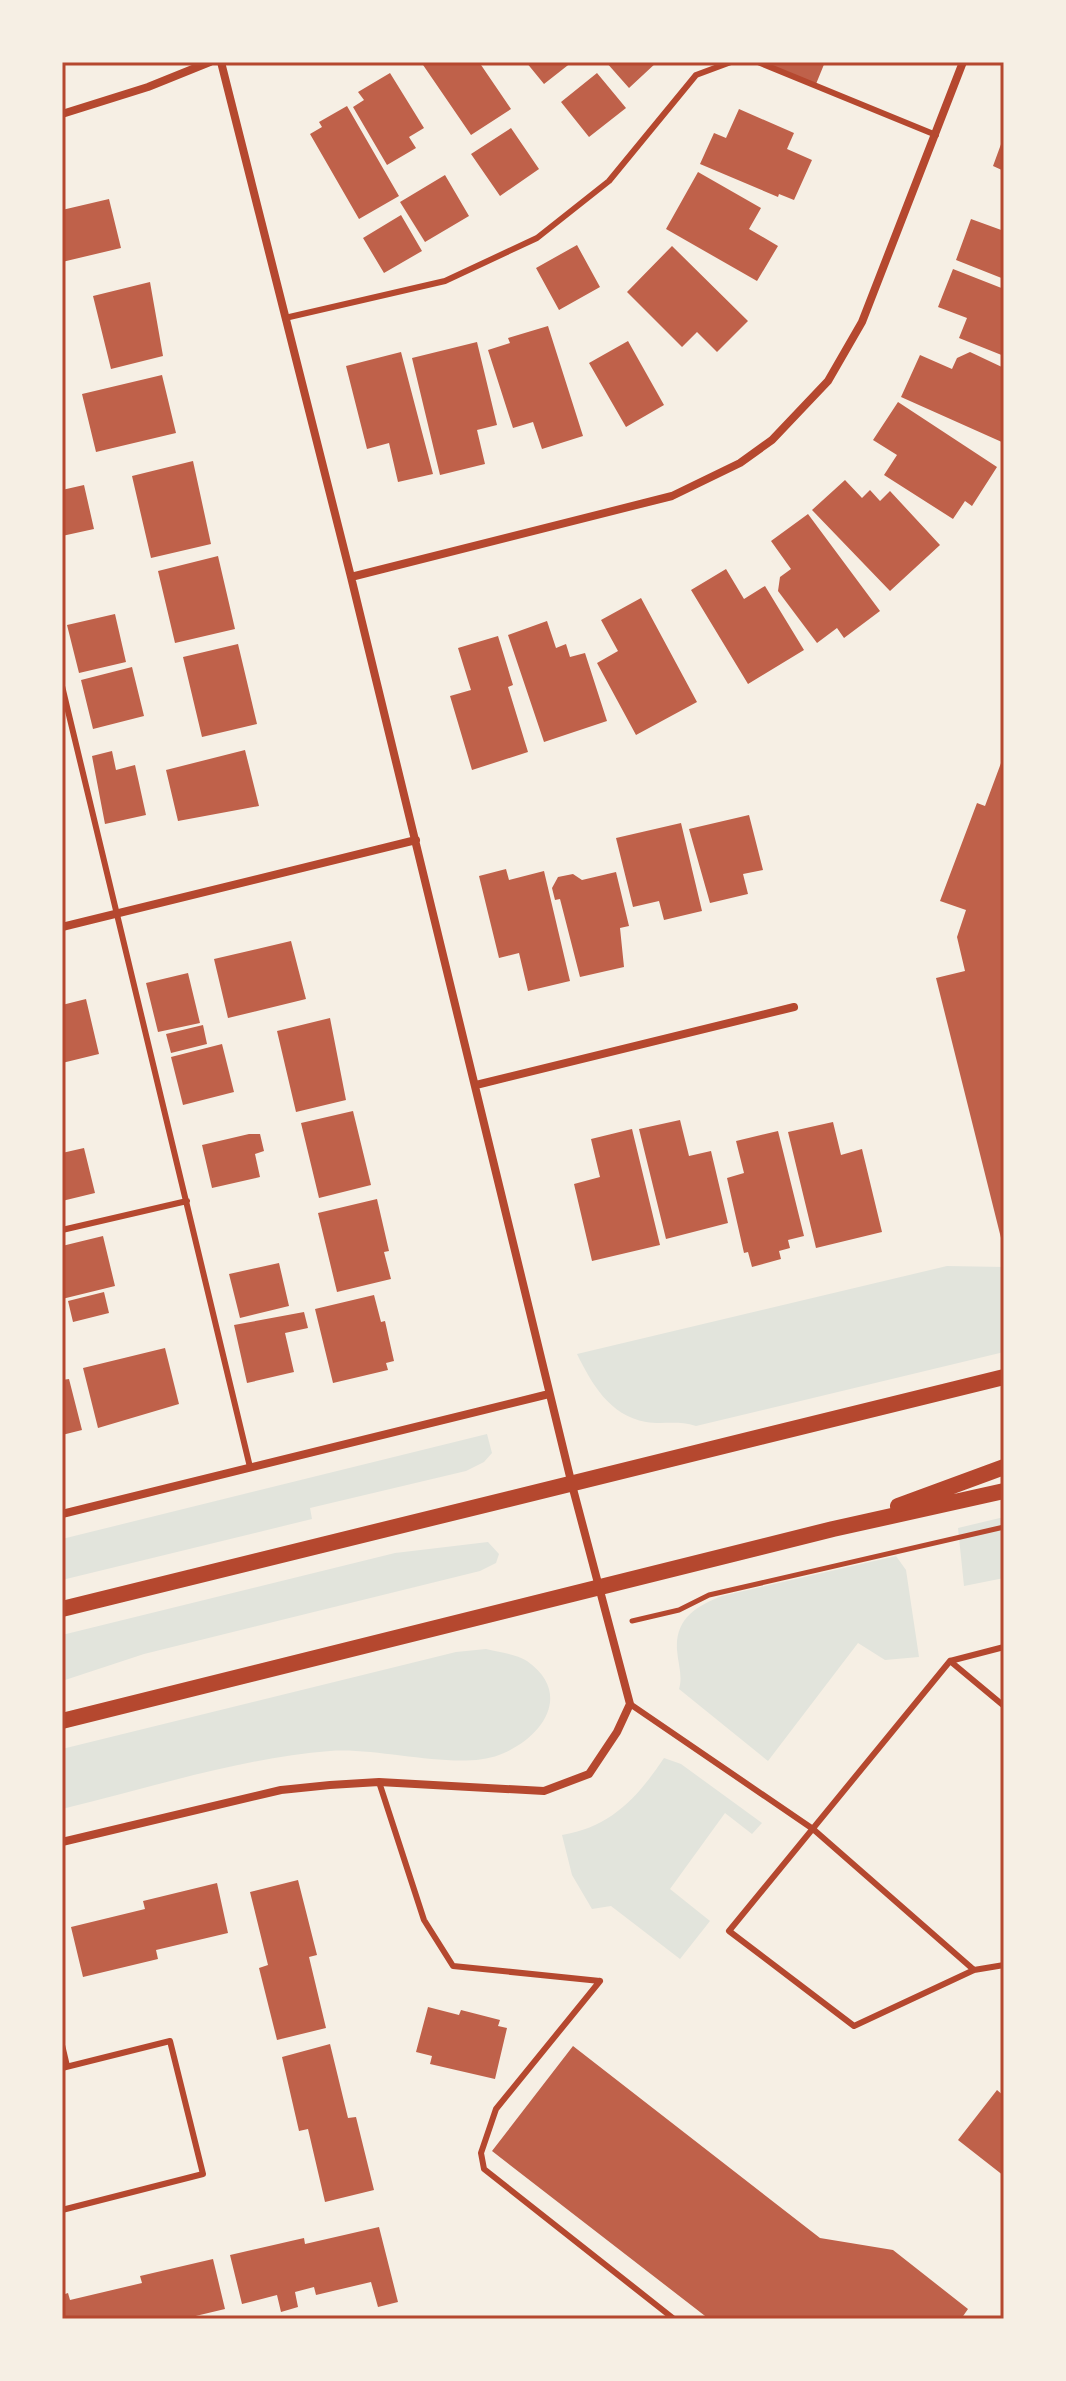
<svg xmlns="http://www.w3.org/2000/svg" width="1066" height="2381" viewBox="0 0 1066 2381" font-family="Overpass,sans-serif">
  <style>
    .green { fill: #e2e4dc }
    .building { fill: #bf614a }
    .lines { fill: none; stroke-linecap: round; stroke-linejoin: round }
    .path { stroke: #b5482f; stroke-width: 5 }
    .service { stroke: #b5482f; stroke-width: 6 }
    .minor { stroke: #b5482f; stroke-width: 8 }
    .secondary { stroke: #b5482f; stroke-width: 16 }
    .neatline { fill: none; stroke: #b5482f; stroke-width: 3 }
  </style>
  <rect width="100%" height="100%" fill="#f6efe4"/>
  <path class="green" d="M 947,1266 L 1004,1267 L 1004,1352 L 696,1426 C 676,1420 663,1425 646,1422 C 609,1415 592,1384 577,1354 Z
    M 487,1434 L 492,1453 L 484,1462 L 466,1471 L 310,1508 L 312,1519 L 62,1580 L 62,1539 Z
    M 1004,1517 L 1004,1578 L 964,1586 L 958,1528 Z
    M 488,1542 L 499,1554 L 496,1563 L 480,1571 L 144,1654 L 62,1681 L 62,1635 L 395,1553 Z
    M 896,1556 L 906,1570 L 919,1657 L 885,1660 L 858,1643 L 768,1761 L 679,1689 C 683,1676 678,1664 677,1650 C 675,1619 696,1606 722,1596 Z
    M 486,1649 C 498,1652 516,1654 527,1661 C 574,1694 542,1739 499,1755 C 457,1771 379,1747 330,1751 C 240,1758 150,1788 62,1809 L 62,1749 L 456,1652 Z
    M 664,1758 L 681,1764 L 762,1823 L 752,1834 L 725,1813 L 670,1889 L 710,1921 L 680,1959 L 611,1906 L 592,1909 L 572,1875 L 562,1835 C 611,1827 638,1797 664,1758 Z"/>
  <path class="building" d="M 421,62 L 479,62 L 511,109 L 471,135 Z
    M 526,62 L 572,62 L 544,84 Z
    M 606,62 L 657,62 L 629,88 Z
    M 769,62 L 825,62 L 816,84 L 768,65 Z
    M 390,73 L 424,128 L 409,137 L 416,148 L 387,165 L 353,107 L 364,100 L 358,92 Z
    M 597,73 L 626,108 L 589,137 L 561,102 Z
    M 347,106 L 399,196 L 359,219 L 310,134 L 322,127 L 319,122 Z
    M 739,109 L 794,133 L 787,149 L 812,160 L 794,200 L 779,194 L 778,197 L 700,164 L 714,133 L 726,138 Z
    M 511,128 L 539,169 L 500,196 L 471,154 Z
    M 1004,136 L 1004,171 L 993,166 Z
    M 698,172 L 761,208 L 749,229 L 778,246 L 757,281 L 666,229 Z
    M 445,175 L 469,216 L 425,242 L 400,202 Z
    M 109,199 L 121,248 L 62,262 L 62,210 Z
    M 401,215 L 422,251 L 384,273 L 363,238 Z
    M 971,219 L 1004,231 L 1004,279 L 956,260 Z
    M 577,245 L 600,287 L 559,310 L 536,268 Z
    M 672,246 L 748,321 L 717,352 L 697,332 L 682,347 L 627,292 Z
    M 953,269 L 1004,289 L 1004,356 L 959,338 L 967,318 L 938,307 Z
    M 150,282 L 163,356 L 111,369 L 93,296 Z
    M 548,326 L 583,436 L 542,449 L 533,422 L 513,428 L 488,350 L 510,343 L 508,338 Z
    M 628,341 L 664,405 L 626,427 L 589,363 Z
    M 477,342 L 497,425 L 477,430 L 485,464 L 440,475 L 412,358 Z
    M 401,352 L 433,474 L 398,482 L 389,443 L 367,449 L 346,366 Z
    M 970,352 L 1004,368 L 1004,443 L 901,397 L 920,355 L 952,369 L 957,358 Z
    M 162,375 L 176,433 L 96,452 L 82,394 Z
    M 898,402 L 997,467 L 972,506 L 965,501 L 953,519 L 884,475 L 897,455 L 873,440 Z
    M 193,461 L 211,544 L 151,558 L 132,476 Z
    M 845,480 L 862,498 L 870,490 L 880,501 L 890,491 L 940,545 L 890,591 L 812,510 Z
    M 84,485 L 94,529 L 62,536 L 62,490 Z
    M 808,514 L 880,611 L 844,638 L 837,628 L 817,643 L 778,591 L 780,577 L 791,569 L 771,541 Z
    M 218,556 L 235,629 L 175,643 L 158,571 Z
    M 726,569 L 744,599 L 765,586 L 804,650 L 748,684 L 691,590 Z
    M 641,598 L 697,702 L 636,735 L 597,663 L 618,651 L 601,620 Z
    M 115,614 L 126,662 L 79,673 L 67,625 Z
    M 547,621 L 556,648 L 566,644 L 570,657 L 585,653 L 607,721 L 544,742 L 508,635 Z
    M 498,636 L 513,685 L 508,687 L 528,752 L 472,770 L 450,696 L 471,690 L 458,648 Z
    M 238,644 L 257,724 L 202,737 L 183,657 Z
    M 132,667 L 144,716 L 93,729 L 81,680 Z
    M 245,750 L 259,806 L 178,821 L 166,770 Z
    M 112,751 L 116,770 L 135,765 L 146,815 L 105,824 L 92,756 Z
    M 1004,755 L 1004,1246 L 1003,1246 L 936,978 L 965,971 L 957,937 L 966,910 L 940,901 L 977,803 L 985,806 Z
    M 749,815 L 763,870 L 743,874 L 748,894 L 710,903 L 689,829 Z
    M 681,823 L 702,911 L 664,920 L 659,901 L 633,907 L 616,838 Z
    M 506,869 L 509,880 L 544,871 L 570,981 L 528,991 L 519,953 L 499,958 L 479,876 Z
    M 616,872 L 629,926 L 620,928 L 624,967 L 580,977 L 560,899 L 555,900 L 552,888 L 558,877 L 573,874 L 582,880 Z
    M 291,941 L 306,999 L 228,1018 L 214,959 Z
    M 188,973 L 200,1023 L 158,1032 L 146,983 Z
    M 86,999 L 99,1054 L 62,1063 L 62,1005 Z
    M 330,1018 L 346,1100 L 296,1112 L 277,1031 Z
    M 203,1025 L 207,1044 L 171,1053 L 166,1034 Z
    M 222,1044 L 234,1092 L 183,1105 L 171,1057 Z
    M 353,1111 L 371,1185 L 319,1198 L 301,1123 Z
    M 680,1120 L 689,1156 L 711,1151 L 728,1223 L 666,1239 L 639,1129 Z
    M 833,1122 L 841,1155 L 862,1149 L 882,1232 L 816,1248 L 788,1132 Z
    M 632,1129 L 660,1245 L 592,1261 L 574,1184 L 600,1177 L 591,1139 Z
    M 778,1131 L 804,1236 L 788,1240 L 790,1248 L 779,1251 L 781,1259 L 752,1267 L 748,1252 L 744,1253 L 727,1178 L 744,1173 L 736,1141 Z
    M 249,1134 L 260,1134 L 264,1151 L 255,1154 L 260,1177 L 212,1188 L 202,1145 Z
    M 84,1148 L 95,1193 L 62,1201 L 62,1153 Z
    M 377,1199 L 389,1251 L 384,1252 L 391,1279 L 337,1292 L 318,1213 Z
    M 103,1236 L 115,1286 L 62,1299 L 62,1246 Z
    M 279,1263 L 289,1306 L 240,1318 L 229,1274 Z
    M 104,1292 L 109,1313 L 73,1322 L 68,1301 Z
    M 374,1295 L 381,1322 L 385,1321 L 394,1361 L 386,1363 L 388,1370 L 333,1383 L 315,1309 Z
    M 304,1312 L 308,1328 L 285,1333 L 294,1372 L 247,1383 L 234,1325 Z
    M 165,1348 L 179,1404 L 98,1428 L 83,1368 Z
    M 69,1379 L 82,1430 L 62,1435 L 62,1380 Z
    M 298,1880 L 317,1955 L 309,1957 L 326,2028 L 277,2040 L 259,1968 L 268,1965 L 250,1892 Z
    M 217,1883 L 228,1933 L 156,1950 L 158,1959 L 83,1977 L 71,1927 L 145,1909 L 143,1901 Z
    M 428,2007 L 459,2015 L 461,2010 L 500,2020 L 498,2026 L 507,2028 L 495,2079 L 430,2064 L 432,2056 L 416,2052 Z
    M 330,2044 L 348,2118 L 356,2117 L 374,2190 L 325,2202 L 308,2129 L 299,2131 L 282,2057 Z
    M 573,2046 L 820,2238 L 893,2250 L 968,2309 L 961,2319 L 709,2319 L 492,2151 Z
    M 997,2090 L 1004,2096 L 1004,2176 L 958,2140 Z
    M 379,2227 L 398,2302 L 378,2307 L 371,2282 L 316,2295 L 314,2287 L 295,2292 L 298,2307 L 281,2312 L 277,2295 L 242,2304 L 230,2255 L 304,2238 L 305,2244 Z
    M 213,2259 L 225,2309 L 183,2319 L 62,2319 L 62,2295 L 68,2293 L 70,2300 L 142,2283 L 140,2276 Z"/>
  <g class="lines">
    <path class="path" d="M 632,1621 L 679,1610 L 709,1595 L 1004,1527"/>
    <path class="service" d="M 758,62 L 936,135
      M 285,318 L 445,281 L 537,238 L 609,181 L 696,75 L 731,62
      M 62,686 L 250,1467
      M 62,1230 L 187,1201
      M 1004,1647 L 950,1661 L 729,1931 L 854,2026 L 974,1970 L 1004,1965
      M 950,1661 L 1004,1706
      M 630,1704 L 813,1829 L 974,1970
      M 379,1782 L 424,1920 L 453,1966 L 600,1981
      M 600,1981 L 496,2109 L 481,2153 L 484,2169 L 674,2319
      M 62,2045 L 67,2066
      M 62,2068 L 170,2041 L 203,2174 L 62,2210"/>
    <path class="minor" d="M 62,114 L 148,87 L 210,62
      M 351,577 L 672,496 L 740,463 L 772,440 L 828,381 L 862,322 L 963,62
      M 62,927 L 416,840
      M 476,1085 L 794,1007
      M 62,1514 L 549,1394
      M 62,1842 L 281,1790 L 330,1785 L 379,1782 L 544,1791 L 589,1774 L 617,1732 L 630,1704 L 572,1485 L 351,577 L 221,62"/>
    <path class="secondary" d="M 898,1506 L 1004,1467
      M 62,1609 L 1004,1377
      M 62,1721 L 833,1529 L 1004,1491"/>
  </g>
  <rect width="1066" height="2381" fill="none" stroke="#f6efe4" stroke-width="128"/>
  <rect x="64" y="64" width="938" height="2253" class="neatline"/>
</svg>
